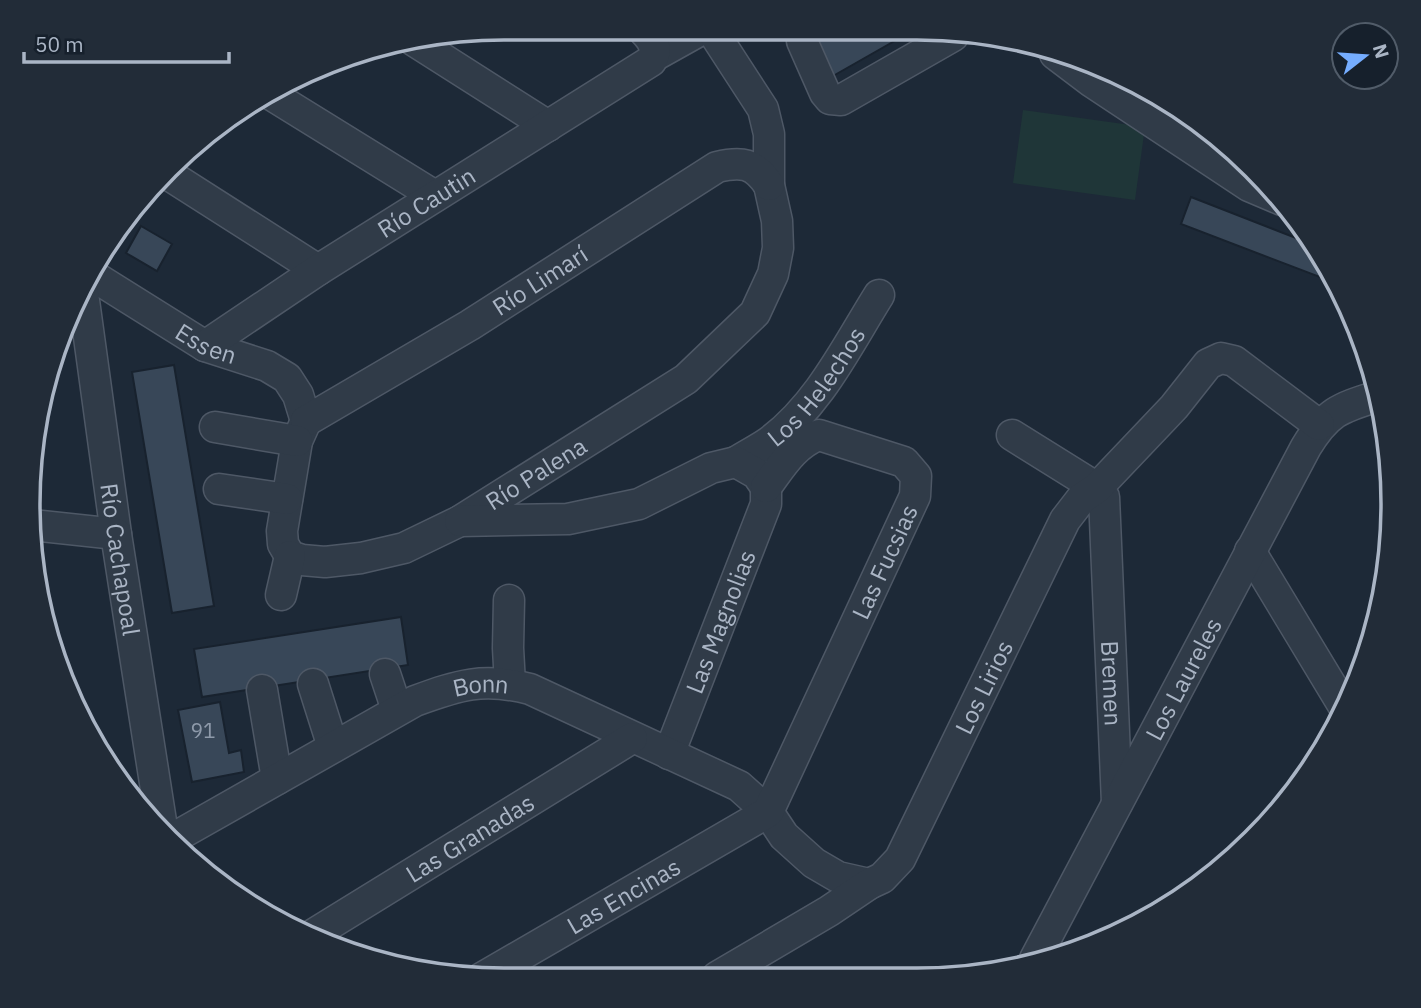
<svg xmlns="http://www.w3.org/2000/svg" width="1421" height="1008" viewBox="0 0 1421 1008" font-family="'IBM Plex Sans',sans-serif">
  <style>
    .green { fill: #1f3638 }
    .building { fill: #384758; stroke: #18222e; stroke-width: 2 }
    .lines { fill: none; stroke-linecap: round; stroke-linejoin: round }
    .minor-casing { stroke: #4e5866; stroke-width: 33 }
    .minor { stroke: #303b48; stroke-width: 30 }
    .labels { text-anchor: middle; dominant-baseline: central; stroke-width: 5; stroke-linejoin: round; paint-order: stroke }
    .number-label { font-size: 21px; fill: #8e9aaa }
    .street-label { font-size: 24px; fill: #aab5c5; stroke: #16202c }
    .rim { fill: none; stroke: #aab5c5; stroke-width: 3.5 }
  </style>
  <rect width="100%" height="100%" fill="#1d2937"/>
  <path class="green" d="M 1023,110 L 1145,127 L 1135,200 L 1013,183 Z"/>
  <path class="building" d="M 828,34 L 905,35 L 833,76 L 814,42 Z
    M 1191,197 L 1314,245 L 1329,266 L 1338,284 L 1181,224 Z
    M 141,226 L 172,244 L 157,271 L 126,253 Z
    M 174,365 L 214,606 L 172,613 L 132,372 Z
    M 401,617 L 408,665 L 202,697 L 194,649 Z
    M 220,702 L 229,753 L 241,750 L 244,772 L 192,782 L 178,710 Z"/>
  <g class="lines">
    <g class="minor-casing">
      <g id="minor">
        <path d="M 804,33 L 802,41 L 825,93 L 830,99 L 841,100 L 953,36"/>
        <path d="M 413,40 L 548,126"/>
        <path d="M 1055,54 L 1092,82 L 1249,186 L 1282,200"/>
        <path d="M 654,56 L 697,32"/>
        <path d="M 270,94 L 435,196"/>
        <path d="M 166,173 L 318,270"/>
        <path id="s1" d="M 90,274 L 205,346 L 267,366 L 287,378 L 298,395 L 306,421"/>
        <path id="s2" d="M 82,286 L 116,534 L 163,834"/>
        <path id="s3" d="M 205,346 L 318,270 L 651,61 C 659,49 652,39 644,31"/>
        <path id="s4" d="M 306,421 L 297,441 L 282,531 L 283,544 L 290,556 L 302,560 L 325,562 L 361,558 L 404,548 L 460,521 L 686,379 L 755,313 L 773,274 L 778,248 L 777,221 L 769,185 L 769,134 L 763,109 L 713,32"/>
        <path id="s5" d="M 306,421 L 470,325 L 717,167 C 742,161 754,163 769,185"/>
        <path d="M 215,427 L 297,441"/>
        <path id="s6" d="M 1012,435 L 1097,488 L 1104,497 L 1117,803"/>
        <path id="s7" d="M 736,462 C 747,455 759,449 769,442 C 819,405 847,346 879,295"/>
        <path d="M 219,489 L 287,499"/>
        <path d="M 460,521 L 568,519 L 639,504 L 711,468 L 736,462 L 757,474 L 766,487"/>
        <path d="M 32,525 L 116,534"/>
        <path d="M 1250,551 L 1346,710"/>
        <path d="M 281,595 L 290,556"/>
        <path d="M 509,600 L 508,648 L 510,684"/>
        <path d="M 385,674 L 397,710"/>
        <path d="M 313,684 L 333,747"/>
        <path d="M 262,690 L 277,779"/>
        <path id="s8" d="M 669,754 L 766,504 L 766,487"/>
        <path id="s9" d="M 170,840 L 415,701 C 459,685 483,677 530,689 L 739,786 L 768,812 L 784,836 L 814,863 L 838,877 L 869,884"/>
        <path id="s10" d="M 309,937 L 632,738"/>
        <path id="s11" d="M 1035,959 L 1306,447 C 1328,411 1340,408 1378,396"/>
        <path id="s12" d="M 717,977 L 829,911 L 869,884 L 882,878 L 900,859 L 1065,520 L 1082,498 L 1097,488 L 1174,407 L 1208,364 L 1221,358 L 1234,361 L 1319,425"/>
        <path id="s13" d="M 480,979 L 768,812 L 915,496 L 916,476 L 904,462 L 819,435 C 794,444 781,467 766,487"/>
      </g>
    </g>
    <use href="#minor" class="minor"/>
  </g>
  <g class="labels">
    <g class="number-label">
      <text x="203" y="730">91</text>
    </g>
    <g class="street-label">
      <text stroke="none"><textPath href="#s3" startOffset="264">Río Cautin</textPath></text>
      <text stroke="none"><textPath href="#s5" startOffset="273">Río Limarí</textPath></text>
      <text stroke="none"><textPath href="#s1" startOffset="136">Essen</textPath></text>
      <text stroke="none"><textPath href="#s7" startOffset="112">Los Helechos</textPath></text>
      <text stroke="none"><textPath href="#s4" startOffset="408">Río Palena</textPath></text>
      <text stroke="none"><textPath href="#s2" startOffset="276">Río Cachapoal</textPath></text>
      <text stroke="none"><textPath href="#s13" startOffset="609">Las Fucsias</textPath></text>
      <text stroke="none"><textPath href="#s8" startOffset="142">Las Magnolias</textPath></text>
      <text stroke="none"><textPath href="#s11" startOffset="317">Los Laureles</textPath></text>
      <text stroke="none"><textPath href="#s6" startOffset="298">Bremen</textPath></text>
      <text stroke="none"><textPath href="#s12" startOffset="410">Los Lirios</textPath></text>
      <text stroke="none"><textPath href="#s9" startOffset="350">Bonn</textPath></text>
      <text stroke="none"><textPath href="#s10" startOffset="189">Las Granadas</textPath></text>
      <text stroke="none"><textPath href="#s13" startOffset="166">Las Encinas</textPath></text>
    </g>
  </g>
  <path d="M0 0H1421V1008H0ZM504 40H917A464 464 0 0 1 1381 504V504A464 464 0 0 1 917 968H504A464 464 0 0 1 40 504V504A464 464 0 0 1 504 40Z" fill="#222c38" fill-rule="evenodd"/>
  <path class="rim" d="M504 40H917A464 464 0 0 1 1381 504V504A464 464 0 0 1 917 968H504A464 464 0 0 1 40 504V504A464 464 0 0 1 504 40Z"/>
  <g transform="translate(1365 56) rotate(73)"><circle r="33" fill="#16202c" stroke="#515c69" stroke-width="2"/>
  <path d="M0-5L12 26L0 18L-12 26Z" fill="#75adff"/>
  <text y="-10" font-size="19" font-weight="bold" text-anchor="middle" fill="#aab5c5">N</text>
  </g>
  <path d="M24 52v10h205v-10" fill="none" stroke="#aab5c5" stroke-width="3.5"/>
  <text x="35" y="52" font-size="21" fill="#aab5c5" stroke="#16202c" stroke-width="5" paint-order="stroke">50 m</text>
</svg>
